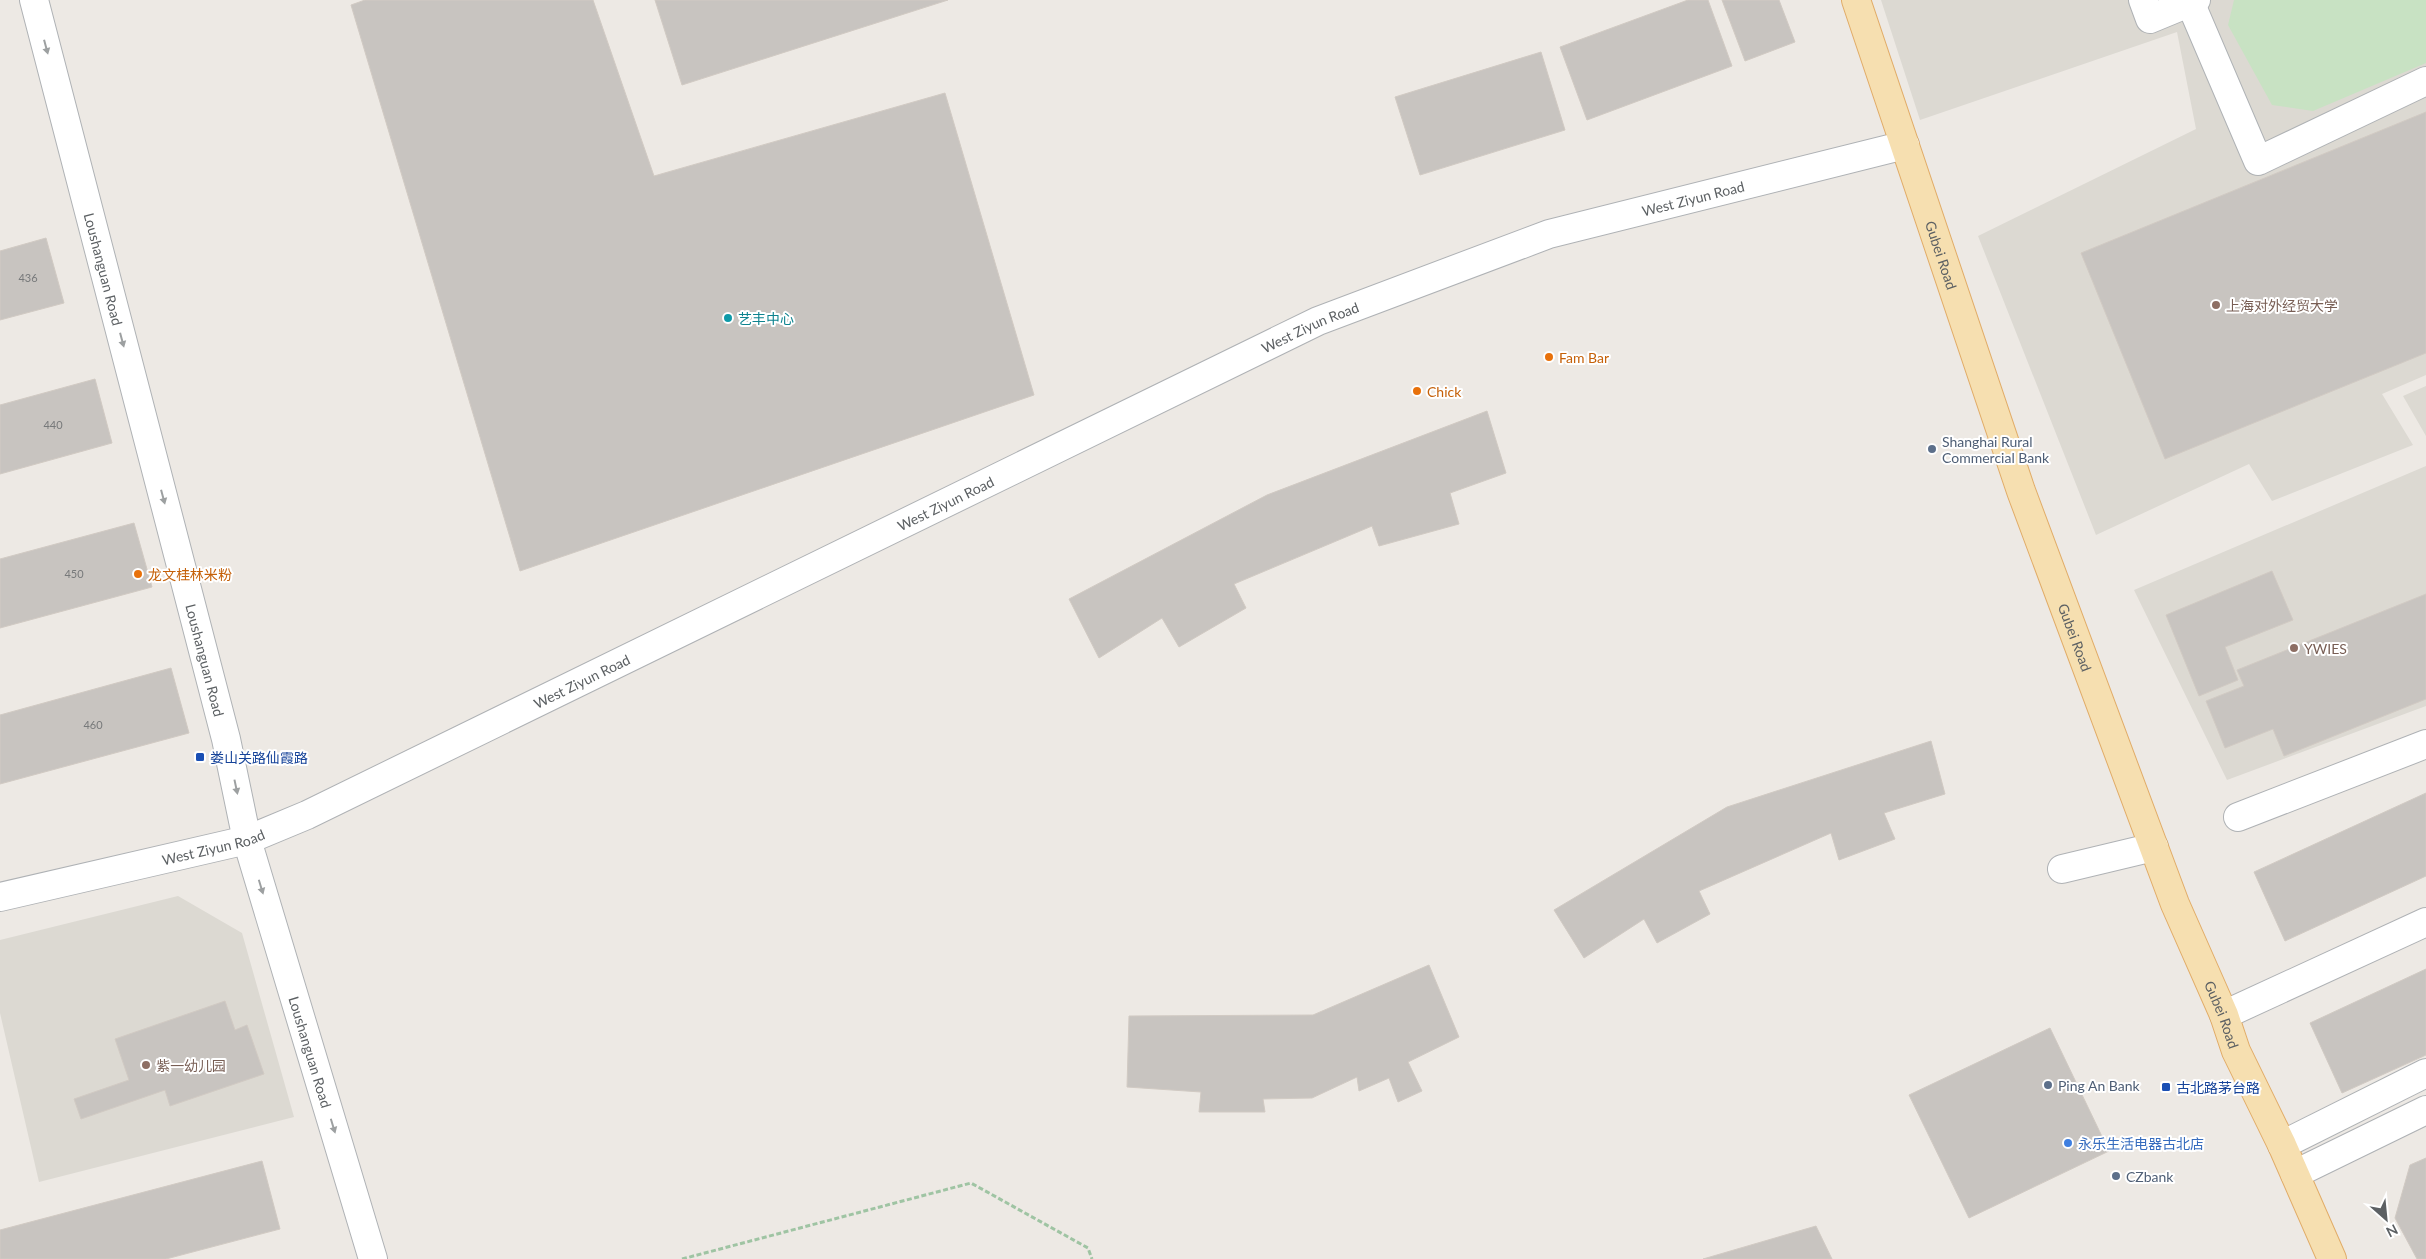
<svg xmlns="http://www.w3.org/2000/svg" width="2426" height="1259" viewBox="0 0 2426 1259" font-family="Lato,'Noto Sans SC',sans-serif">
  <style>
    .education { fill: #dcd9d2 }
    .green { fill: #c8e2c3 }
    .building { fill: #c8c4c0; stroke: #d1cac3 }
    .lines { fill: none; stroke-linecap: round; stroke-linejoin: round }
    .minor-casing { stroke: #afb2b5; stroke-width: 30 }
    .major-casing { stroke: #e1ac68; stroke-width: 30 }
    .path { stroke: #9fc4a3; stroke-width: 3; stroke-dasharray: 5 2.5; stroke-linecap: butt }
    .minor { stroke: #fff; stroke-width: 28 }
    .major { stroke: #f6dfb0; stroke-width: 28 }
    .oneway { fill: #9da0a1 }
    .education-dot { fill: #8d6e63; stroke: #fff; stroke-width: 2 }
    .culture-dot { fill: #0f9aa8; stroke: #fff; stroke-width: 2 }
    .food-dot { fill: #e8710a; stroke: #fff; stroke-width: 2 }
    .service-dot { fill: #5c6f8a; stroke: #fff; stroke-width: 2 }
    .transit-dot { fill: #1a4fb4; stroke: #fff; stroke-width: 2 }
    .shop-dot { fill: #3f7fe0; stroke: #fff; stroke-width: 2 }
    .labels { text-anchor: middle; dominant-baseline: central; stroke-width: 4; stroke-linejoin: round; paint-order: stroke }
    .number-label { font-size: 11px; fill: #77797a }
    .street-label { font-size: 14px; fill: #5c6063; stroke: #fff }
    .education-label { font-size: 14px; fill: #785e54; stroke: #fff; text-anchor: start }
    .culture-label { font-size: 14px; fill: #0d838f; stroke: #fff; text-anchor: start }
    .food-label { font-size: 14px; fill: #c56008; stroke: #fff; text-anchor: start }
    .service-label { font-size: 14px; fill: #4e5e75; stroke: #fff; text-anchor: start }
    .transit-label { font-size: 14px; fill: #164399; stroke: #fff; text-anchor: start }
    .shop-label { font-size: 14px; fill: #366cbe; stroke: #fff; text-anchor: start }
  </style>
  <rect width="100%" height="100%" fill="#ede9e4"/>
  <path class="education" d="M 1881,0 L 2426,0 L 2426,375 L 2382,394 L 2413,445 L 2272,501 L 2249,464 L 2096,535 L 1978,236 L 2196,129 L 2177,32 L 1920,120 Z
    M 2426,386 L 2426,436 L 2403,396 Z
    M 2426,466 L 2426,706 L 2227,780 L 2134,590 Z
    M 178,896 L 242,933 L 294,1117 L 39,1182 L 0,1013 L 0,940 Z"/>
  <path class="green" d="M 2234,0 L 2426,0 L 2426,63 L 2313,111 L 2272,105 L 2228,25 Z"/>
  <path class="building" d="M 365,0 L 593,0 L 654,176 L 945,93 L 1034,395 L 520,571 L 351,5 Z
    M 655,0 L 948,0 L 682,85 Z
    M 1688,0 L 1708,0 L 1732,66 L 1587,120 L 1560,47 Z
    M 1722,0 L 1779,0 L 1795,42 L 1745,61 Z
    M 1541,52 L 1565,130 L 1420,175 L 1395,97 Z
    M 2426,112 L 2426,353 L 2165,459 L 2081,253 Z
    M 46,238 L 64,303 L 0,320 L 0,251 Z
    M 95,379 L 112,443 L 0,474 L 0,405 Z
    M 1487,411 L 1506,473 L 1450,493 L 1459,524 L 1379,546 L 1372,526 L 1234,584 L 1246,608 L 1179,647 L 1162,618 L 1099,658 L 1069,599 L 1267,495 Z
    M 134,523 L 152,587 L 0,628 L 0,559 Z
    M 2272,571 L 2293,620 L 2225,647 L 2238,680 L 2199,696 L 2166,615 Z
    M 2426,594 L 2426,699 L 2284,756 L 2273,729 L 2225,748 L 2206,701 L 2244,686 L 2237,670 Z
    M 171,668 L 189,733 L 0,784 L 0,715 Z
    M 1931,741 L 1945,794 L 1884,813 L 1895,839 L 1839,860 L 1831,833 L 1699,891 L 1710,914 L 1657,943 L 1644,919 L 1584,958 L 1554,910 L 1727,807 Z
    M 2426,793 L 2426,876 L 2285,941 L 2254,872 Z
    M 1429,965 L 1459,1037 L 1408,1062 L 1422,1091 L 1398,1102 L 1389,1078 L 1359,1091 L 1357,1077 L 1312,1098 L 1263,1099 L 1265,1112 L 1199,1112 L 1201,1092 L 1127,1087 L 1129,1016 L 1313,1015 Z
    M 2426,969 L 2426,1055 L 2342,1093 L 2310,1023 Z
    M 225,1001 L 235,1030 L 247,1025 L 264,1074 L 170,1106 L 165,1090 L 81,1119 L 74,1099 L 129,1080 L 115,1039 Z
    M 2050,1028 L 2109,1151 L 1969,1218 L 1909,1095 Z
    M 2426,1158 L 2426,1259 L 2417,1259 L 2395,1218 L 2410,1165 Z
    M 262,1161 L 280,1229 L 166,1259 L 0,1259 L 0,1230 Z
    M 1816,1226 L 1832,1259 L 1703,1259 Z"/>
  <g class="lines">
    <g class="minor-casing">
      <g id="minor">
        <path id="s1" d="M 34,0 L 226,739 L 247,840 L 373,1259"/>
        <path d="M 2143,0 L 2150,19 L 2196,0"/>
        <path d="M 2190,2 L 2258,161 L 2426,81"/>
        <path d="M 2238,817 L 2426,744"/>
        <path d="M 2062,869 L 2154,847"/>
        <path id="s2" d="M 0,897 L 247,840 L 307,815 L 1318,321 L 1549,234 L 1905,145"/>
        <path d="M 2224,1015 L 2426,922"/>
        <path d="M 2282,1145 L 2426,1073"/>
        <path d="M 2295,1174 L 2426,1110"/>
      </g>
    </g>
    <g class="major-casing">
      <g id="major">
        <path id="s3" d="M 1856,0 L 2021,491 L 2175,904 L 2224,1015 L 2236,1051 L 2282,1145 L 2332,1259"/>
      </g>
    </g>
    <path class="path" d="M 682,1259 L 971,1183 L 1088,1248 L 1092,1259"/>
    <use href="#minor" class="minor"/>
    <use href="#major" class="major"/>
  </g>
  <defs><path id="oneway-solid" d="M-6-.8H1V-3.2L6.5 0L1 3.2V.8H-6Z" transform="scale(1.25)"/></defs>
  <g class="oneway">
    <use href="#oneway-solid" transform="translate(46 47) rotate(75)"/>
    <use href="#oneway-solid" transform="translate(122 340) rotate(75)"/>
    <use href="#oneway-solid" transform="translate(163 497) rotate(75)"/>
    <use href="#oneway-solid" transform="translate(236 787) rotate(78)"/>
    <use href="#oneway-solid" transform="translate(261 887) rotate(73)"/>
    <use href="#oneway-solid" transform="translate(333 1126) rotate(73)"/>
  </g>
  <g class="education-dot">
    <circle cx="2216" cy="305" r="5"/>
    <circle cx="2294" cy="648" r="5"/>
    <circle cx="146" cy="1065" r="5"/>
  </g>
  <circle class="culture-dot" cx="728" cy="318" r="5"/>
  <g class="food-dot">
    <circle cx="1549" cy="357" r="5"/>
    <circle cx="1417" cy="391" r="5"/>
    <circle cx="138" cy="574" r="5"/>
  </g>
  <g class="service-dot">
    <circle cx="1932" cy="449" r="5"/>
    <circle cx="2048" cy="1085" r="5"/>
    <circle cx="2116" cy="1176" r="5"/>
  </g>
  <g class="transit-dot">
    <rect x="195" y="752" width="10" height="10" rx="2.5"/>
    <rect x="2161" y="1082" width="10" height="10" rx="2.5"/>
  </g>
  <circle class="shop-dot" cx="2068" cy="1143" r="5"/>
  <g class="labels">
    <g class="number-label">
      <text x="28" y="277">436</text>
      <text x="53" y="424">440</text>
      <text x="74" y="573">450</text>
      <text x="93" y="724">460</text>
    </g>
    <g class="street-label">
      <text stroke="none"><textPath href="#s2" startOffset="1839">West Ziyun Road</textPath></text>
      <text stroke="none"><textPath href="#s3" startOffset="269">Gubei Road</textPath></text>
      <text stroke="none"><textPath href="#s1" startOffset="278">Loushanguan Road</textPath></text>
      <text stroke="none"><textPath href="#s2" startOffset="1434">West Ziyun Road</textPath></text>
      <text stroke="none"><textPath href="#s2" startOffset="1029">West Ziyun Road</textPath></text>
      <text stroke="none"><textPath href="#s3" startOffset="674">Gubei Road</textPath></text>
      <text stroke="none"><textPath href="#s1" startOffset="682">Loushanguan Road</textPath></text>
      <text stroke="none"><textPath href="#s2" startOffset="624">West Ziyun Road</textPath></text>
      <text stroke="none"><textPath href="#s2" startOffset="219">West Ziyun Road</textPath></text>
      <text stroke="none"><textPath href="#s3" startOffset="1079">Gubei Road</textPath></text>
      <text stroke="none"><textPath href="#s1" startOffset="1088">Loushanguan Road</textPath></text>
    </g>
    <g class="education-label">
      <text x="2226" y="305">上海对外经贸大学</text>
      <text x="2304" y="648">YWIES</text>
      <text x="156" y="1065">紫一幼儿园</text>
    </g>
    <g class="culture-label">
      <text x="738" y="318">艺丰中心</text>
    </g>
    <g class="food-label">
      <text x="1559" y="357">Fam Bar</text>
      <text x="1427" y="391">Chick</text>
      <text x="148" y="574">龙文桂林米粉</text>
    </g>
    <g class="service-label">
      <text x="1942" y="441">Shanghai Rural<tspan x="1942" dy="16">Commercial Bank</tspan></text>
      <text x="2058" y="1085">Ping An Bank</text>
      <text x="2126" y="1176">CZbank</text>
    </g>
    <g class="transit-label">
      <text x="210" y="757">娄山关路仙霞路</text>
      <text x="2176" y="1087">古北路茅台路</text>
    </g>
    <g class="shop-label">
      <text x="2078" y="1143">永乐生活电器古北店</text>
    </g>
  </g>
  <g transform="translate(2386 1219) rotate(153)" stroke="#ffffff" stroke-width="4" paint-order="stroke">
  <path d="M0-4L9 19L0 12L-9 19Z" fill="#5c6063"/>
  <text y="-8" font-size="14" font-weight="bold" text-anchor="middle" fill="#5c6063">N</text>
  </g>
</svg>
